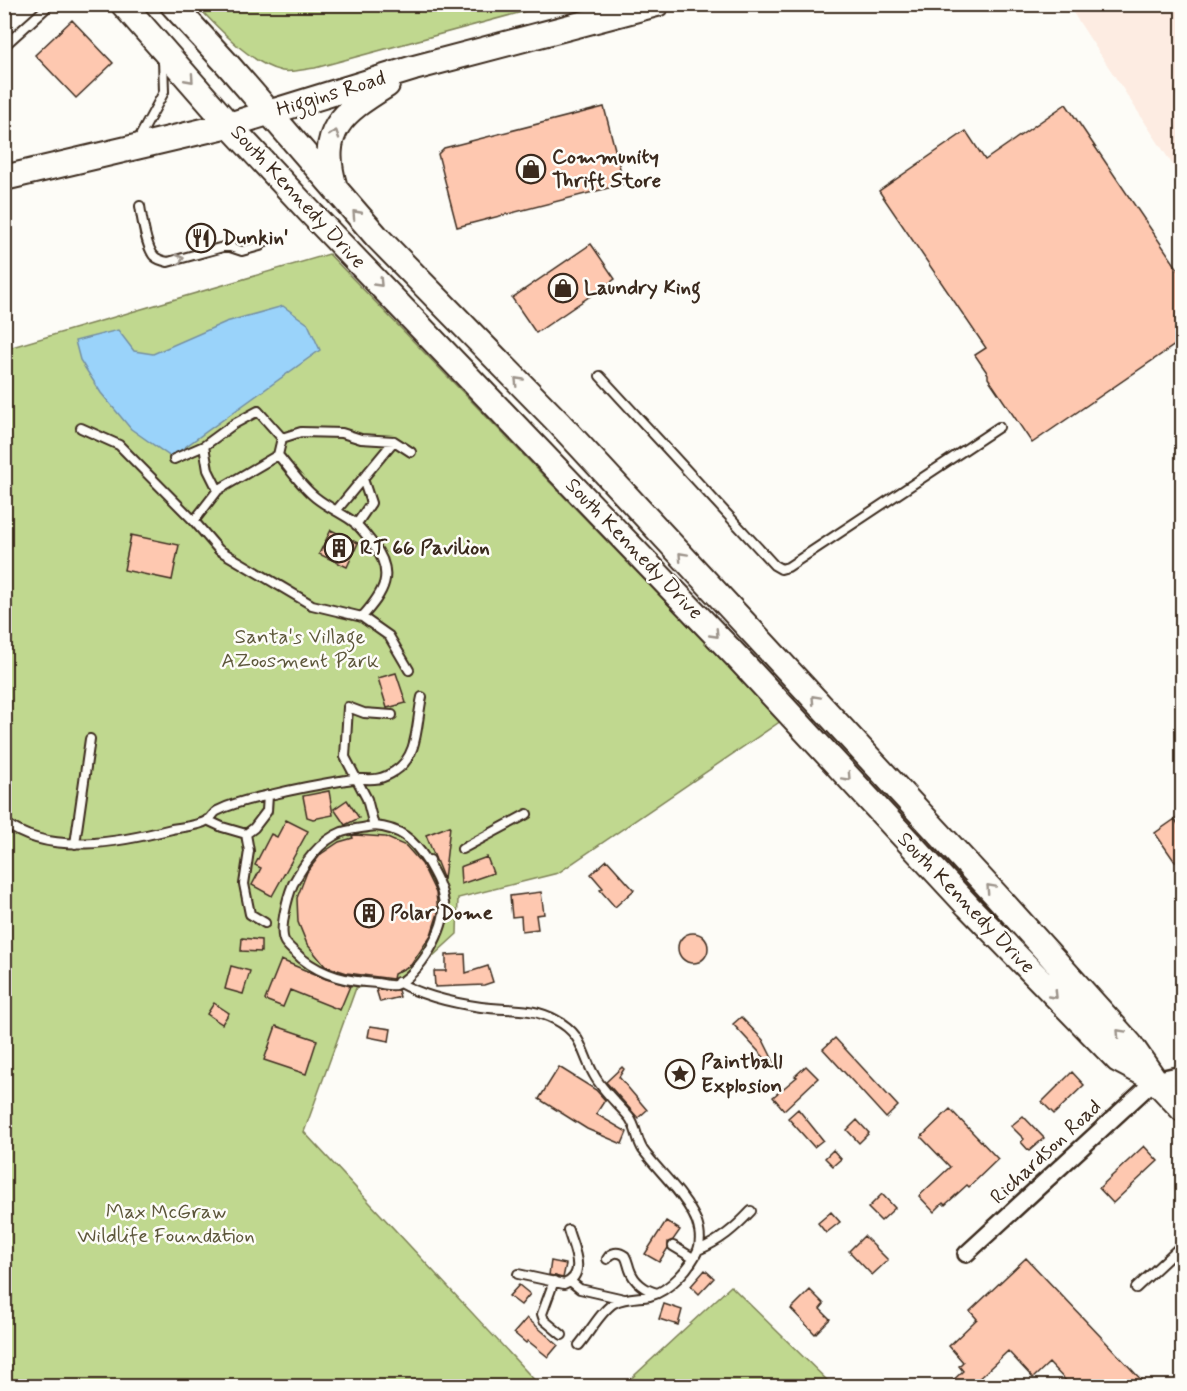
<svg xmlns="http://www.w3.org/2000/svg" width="1187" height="1391" viewBox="0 0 1187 1391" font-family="Mynerve,sans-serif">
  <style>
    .built { fill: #fdece2 }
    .green { fill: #c0d88f; stroke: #7e8156; stroke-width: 1.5 }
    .water { fill: #9ad3fa; stroke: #748fa2; stroke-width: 1.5 }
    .building { fill: #fec8b0; stroke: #3b2a1e; stroke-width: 1.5 }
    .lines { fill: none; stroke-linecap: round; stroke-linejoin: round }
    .lane-casing { stroke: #3b2a1e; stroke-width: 12 }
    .street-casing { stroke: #3b2a1e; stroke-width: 20 }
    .primary-casing { stroke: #3b2a1e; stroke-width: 28 }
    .lane { stroke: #fdfcf7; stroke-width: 8 }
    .street { stroke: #fdfcf7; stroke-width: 15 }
    .primary { stroke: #fdfcf7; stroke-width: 24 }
    .oneway { stroke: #9c938a }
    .labels { text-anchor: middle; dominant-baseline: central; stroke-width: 5; stroke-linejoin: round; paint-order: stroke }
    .street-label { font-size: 21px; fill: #3b2a1e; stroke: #fdfcf7 }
    .poi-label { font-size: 21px; font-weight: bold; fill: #3b2a1e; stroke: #fdfcf7; text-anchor: start }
    .park-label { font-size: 21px; fill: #5c563a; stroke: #fdfcf7 }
  </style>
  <rect width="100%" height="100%" fill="#fdfcf7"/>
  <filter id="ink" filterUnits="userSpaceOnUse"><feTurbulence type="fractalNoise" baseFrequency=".0167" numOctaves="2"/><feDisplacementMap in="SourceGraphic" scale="12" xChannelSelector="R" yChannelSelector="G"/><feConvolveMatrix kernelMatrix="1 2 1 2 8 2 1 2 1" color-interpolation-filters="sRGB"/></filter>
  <g filter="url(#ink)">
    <path class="built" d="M 1068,5 L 1182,5 L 1182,179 Z"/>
    <path class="green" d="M 196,5 L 548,5 L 315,68 C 305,69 292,73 282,71 C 250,64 218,27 196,5 Z
      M 329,254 L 781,721 L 558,873 L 458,898 L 457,934 L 409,978 L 356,988 L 304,1132 L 540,1386 L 5,1386 L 5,349 Z
      M 731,1286 L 833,1386 L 623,1386 Z"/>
    <path class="water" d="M 283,306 L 308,324 L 320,350 L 171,457 L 131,429 L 101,393 L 80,360 L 75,341 L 118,330 L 134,351 L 153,354 L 226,322 Z"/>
    <path class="building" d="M 72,20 L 113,63 L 76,98 L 35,55 Z
      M 1066,104 L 1182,275 L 1182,340 L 1032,443 L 988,378 L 988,374 L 975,355 L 986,348 L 879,191 L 966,131 L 985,160 Z
      M 604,107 L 624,184 L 457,227 L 438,154 L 444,148 Z
      M 591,244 L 615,279 L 536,333 L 512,298 Z
      M 331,530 L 358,543 L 347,567 L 319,554 Z
      M 131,535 L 179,545 L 172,580 L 124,570 Z
      M 396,673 L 406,703 L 387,708 L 378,678 Z
      M 329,791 L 333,815 L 313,819 L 307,817 L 303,796 Z
      M 347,800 L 359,818 L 345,825 L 334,809 Z
      M 1175,819 L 1182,831 L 1182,857 L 1175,862 L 1155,833 Z
      M 286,820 L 308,831 L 272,896 L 252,885 L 261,868 L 255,865 L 271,834 L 277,837 Z
      M 450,826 L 444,880 L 426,835 Z
      M 355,835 L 385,837 L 406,846 L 422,864 L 436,893 L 438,913 L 431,935 L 411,965 L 394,974 L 393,979 L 347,973 L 325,966 L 307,944 L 298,922 L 297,898 L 307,872 L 321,854 L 339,842 L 353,838 L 352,836 Z
      M 487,857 L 493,873 L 461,884 L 460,867 Z
      M 607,860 L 634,890 L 615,907 L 600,890 L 603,888 L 591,874 Z
      M 541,892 L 544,914 L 536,915 L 538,929 L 522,931 L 521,916 L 512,917 L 510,896 Z
      M678 948a15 15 0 1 1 30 0a15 15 0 1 1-30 0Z
      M 242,938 L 261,940 L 261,952 L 241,951 Z
      M 465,954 L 466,973 L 488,966 L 493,982 L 484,985 L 435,987 L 434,971 L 446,971 L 446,955 Z
      M 281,960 L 326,979 L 350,986 L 340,1010 L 290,990 L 283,1007 L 265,1000 Z
      M 231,966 L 250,971 L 243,994 L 225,989 Z
      M 376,989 L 398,990 L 400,997 L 380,1002 Z
      M 214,1003 L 229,1013 L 222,1024 L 207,1014 Z
      M 741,1017 L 763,1040 L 776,1066 L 774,1068 L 733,1024 Z
      M 276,1026 L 317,1040 L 306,1074 L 264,1060 Z
      M 370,1026 L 391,1029 L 389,1041 L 368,1037 Z
      M 835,1038 L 898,1106 L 886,1118 L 823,1049 Z
      M 806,1066 L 818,1078 L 784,1110 L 773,1097 L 797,1077 L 795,1076 Z
      M 559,1067 L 596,1090 L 605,1100 L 596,1114 L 627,1132 L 622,1144 L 587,1129 L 539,1099 Z
      M 622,1067 L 624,1069 L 619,1077 L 647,1110 L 638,1118 L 606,1082 Z
      M 1072,1072 L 1084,1085 L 1054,1114 L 1042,1102 Z
      M 798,1109 L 823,1140 L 814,1147 L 788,1118 Z
      M 950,1109 L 998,1159 L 969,1187 L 967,1185 L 945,1205 L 943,1203 L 934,1212 L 919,1196 L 950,1167 L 921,1137 Z
      M 1023,1116 L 1044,1138 L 1029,1151 L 1021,1142 L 1024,1139 L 1011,1126 Z
      M 857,1120 L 869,1133 L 859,1143 L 847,1130 Z
      M 1144,1146 L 1158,1161 L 1113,1203 L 1099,1188 Z
      M 833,1150 L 841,1159 L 833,1166 L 825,1158 Z
      M 882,1194 L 895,1208 L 881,1221 L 868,1208 Z
      M 831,1212 L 840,1222 L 826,1233 L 818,1223 Z
      M 666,1221 L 680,1230 L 673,1240 L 668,1242 L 668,1248 L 659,1262 L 645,1254 Z
      M 864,1236 L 888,1260 L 872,1275 L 849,1251 Z
      M 1026,1258 L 1103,1339 L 1147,1386 L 1071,1386 L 1049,1363 L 1033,1378 L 1008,1351 L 971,1386 L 947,1386 L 963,1371 L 959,1366 L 963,1362 L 949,1346 L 977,1319 L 970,1311 Z
      M 551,1261 L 566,1264 L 563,1278 L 549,1275 Z
      M 705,1270 L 714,1278 L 699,1294 L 691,1286 Z
      M 519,1285 L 530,1294 L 521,1305 L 509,1296 Z
      M 810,1290 L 824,1304 L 820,1309 L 830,1319 L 815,1334 L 791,1309 Z
      M 664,1304 L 682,1310 L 678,1325 L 659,1319 Z
      M 527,1318 L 558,1345 L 548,1357 L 528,1341 L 526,1343 L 514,1333 Z"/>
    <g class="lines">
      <g class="lane-casing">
        <path id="lane" d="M 4,46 L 45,9 L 42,4
          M 138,140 L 164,92 L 163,59
          M 140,206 C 142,219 146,247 154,256 C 158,260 163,261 168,262 L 227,246 L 242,251 L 260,246 L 266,240
          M 600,376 L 774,565 L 781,569 L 788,567 L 999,427
          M 81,428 L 119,445 L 194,521 L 219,550 L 312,605 L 362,617 L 389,636 L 409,670
          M 282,438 L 301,432 L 342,433 L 361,439 L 394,441 L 411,452
          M 204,446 L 208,470 L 218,490
          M 278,455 C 290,469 301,486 315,497 C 326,506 339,512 351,520 C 360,526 366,535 373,544 C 396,574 384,592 362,617
          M 174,459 L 204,446 L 234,424 L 258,411 L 282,438
          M 336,511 L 394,441
          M 194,521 L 218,490 L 278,455 L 282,438
          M 356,525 L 371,503 L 363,479
          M 392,715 L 364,713 L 348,707 L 345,757 L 367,799 L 374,826 C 400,828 413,839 427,861 L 430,860
          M 207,820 L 222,827 L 246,834
          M 4,822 C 49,857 121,842 172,829 C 182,827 199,826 208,820 C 212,818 213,813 217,811 C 231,804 255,798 270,795 C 295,789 321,784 346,780 C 366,776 374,785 395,771 C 419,756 416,723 422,697
          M 374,826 C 364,828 352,829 342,832 C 319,841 304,864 293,884 C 288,896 278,931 285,942 C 289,948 296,953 301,958 C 325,977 347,981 377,983 C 382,984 391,986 395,985 C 419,976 447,928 444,903 C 442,887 435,875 427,861
          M 246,834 L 249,851 L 244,884 L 250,914 L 265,923
          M 246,834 L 254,828 L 267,811 L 268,795
          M 75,844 L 90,739
          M 462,849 L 527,814
          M 398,982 C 422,996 453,1003 481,1007 C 508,1011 530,1006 556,1020 C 583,1034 581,1052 594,1075 C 602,1090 617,1103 629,1117 C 637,1127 636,1139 643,1150 C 659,1172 680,1189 693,1214 C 699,1224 702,1239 698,1250 C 690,1268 669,1291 650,1296 C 638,1298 625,1297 614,1303 C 600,1312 590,1332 579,1345
          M 673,1246 L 693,1258
          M 698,1250 C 720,1241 735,1228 751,1211
          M 607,1259 C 611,1252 618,1251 625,1256 C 628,1261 628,1265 630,1270 C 634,1282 645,1290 657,1293
          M 518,1274 L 564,1284 C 588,1275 573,1248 568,1230
          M 554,1281 L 542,1314 L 544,1320 L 562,1335
          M 570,1281 L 580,1289 L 624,1299
          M 1136,1288 L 1182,1245"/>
      </g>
      <g class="street-casing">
        <path id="street" d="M 966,1254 L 1155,1080 L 1182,1074"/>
      </g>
      <g class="primary-casing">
        <path id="primary" d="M 123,4 L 229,125 L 309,211 L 737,657 L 968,906 L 1118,1060 L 1150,1077
          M 172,4 L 228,65 L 377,237 L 559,423 L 996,895 L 1130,1044 L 1155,1080 L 1182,1109
          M 4,178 L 229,125 L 414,68 L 657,4
          M 335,188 C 318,130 342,113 387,85"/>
      </g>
      <use href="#lane" class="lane"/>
      <use href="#street" class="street"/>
      <use href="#primary" class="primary"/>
    </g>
    <defs><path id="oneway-chevron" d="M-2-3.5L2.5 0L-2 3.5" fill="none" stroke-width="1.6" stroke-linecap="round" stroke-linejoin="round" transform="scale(1.5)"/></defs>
    <g class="oneway">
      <use href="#oneway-chevron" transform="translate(190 79) rotate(48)"/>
      <use href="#oneway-chevron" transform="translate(335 134) rotate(-72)"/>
      <use href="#oneway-chevron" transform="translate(356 214) rotate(-132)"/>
      <use href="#oneway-chevron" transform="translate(180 259) rotate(-15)"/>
      <use href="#oneway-chevron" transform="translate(379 283) rotate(46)"/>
      <use href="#oneway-chevron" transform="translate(518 381) rotate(-134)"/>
      <use href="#oneway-chevron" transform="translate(682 556) rotate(-133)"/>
      <use href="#oneway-chevron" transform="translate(715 634) rotate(46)"/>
      <use href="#oneway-chevron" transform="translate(815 699) rotate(-133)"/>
      <use href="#oneway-chevron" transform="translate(847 777) rotate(47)"/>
      <use href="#oneway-chevron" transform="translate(990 888) rotate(-133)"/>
      <use href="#oneway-chevron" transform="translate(1054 995) rotate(46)"/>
      <use href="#oneway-chevron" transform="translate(1120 1033) rotate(-133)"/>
    </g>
  </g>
  <defs>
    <g id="shop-ring" transform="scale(1.5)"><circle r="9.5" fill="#fdfcf7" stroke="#3b2a1e" stroke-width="1.5"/><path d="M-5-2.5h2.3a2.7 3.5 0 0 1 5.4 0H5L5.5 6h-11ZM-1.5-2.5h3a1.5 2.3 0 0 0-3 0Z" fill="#3b2a1e"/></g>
    <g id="restaurant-ring" transform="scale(1.5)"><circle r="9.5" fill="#fdfcf7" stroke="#3b2a1e" stroke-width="1.5"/><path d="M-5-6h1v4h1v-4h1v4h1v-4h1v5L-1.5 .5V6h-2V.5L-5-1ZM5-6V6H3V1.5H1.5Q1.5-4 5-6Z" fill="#3b2a1e"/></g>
    <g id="building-ring" transform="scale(1.5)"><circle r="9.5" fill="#fdfcf7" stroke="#3b2a1e" stroke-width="1.5"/><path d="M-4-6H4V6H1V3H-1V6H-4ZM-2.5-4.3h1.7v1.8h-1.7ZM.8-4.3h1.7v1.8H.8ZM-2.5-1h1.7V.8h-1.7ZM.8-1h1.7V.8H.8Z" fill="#3b2a1e"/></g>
    <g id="sight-ring" transform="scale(1.5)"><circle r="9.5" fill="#fdfcf7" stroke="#3b2a1e" stroke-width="1.5"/><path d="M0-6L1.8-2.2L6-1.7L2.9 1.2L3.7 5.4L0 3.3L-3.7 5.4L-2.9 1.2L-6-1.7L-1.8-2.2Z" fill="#3b2a1e"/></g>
  </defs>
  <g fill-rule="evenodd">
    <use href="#shop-ring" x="531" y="169"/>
    <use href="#restaurant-ring" x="201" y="238"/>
    <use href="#shop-ring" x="563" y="288"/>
    <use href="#building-ring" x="339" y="548"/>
    <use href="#building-ring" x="369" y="913"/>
    <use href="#sight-ring" x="680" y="1074"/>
  </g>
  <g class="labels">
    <g class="street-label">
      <text transform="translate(331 94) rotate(-17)">Higgins Road</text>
      <text transform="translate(298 197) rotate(47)">South Kennedy Drive</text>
      <text transform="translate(634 549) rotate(46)">South Kennedy Drive</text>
      <text transform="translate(966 903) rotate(46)">South Kennedy Drive</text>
      <text transform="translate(1046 1152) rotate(-43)">Richardson Road</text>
    </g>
    <g class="poi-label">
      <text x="552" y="157">Community<tspan x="552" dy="24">Thrift Store</tspan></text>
      <text x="222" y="238">Dunkin'</text>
      <text x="584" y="288">Laundry King</text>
      <text x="360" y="548">RT 66 Pavilion</text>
      <text x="390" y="913">Polar Dome</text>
      <text x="701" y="1062">Paintball<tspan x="701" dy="24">Explosion</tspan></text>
    </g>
    <g class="park-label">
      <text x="300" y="637">Santa's Village<tspan x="300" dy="24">AZoosment Park</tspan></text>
      <text x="166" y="1212">Max McGraw<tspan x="166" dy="24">Wildlife Foundation</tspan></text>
    </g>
  </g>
  <rect width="1187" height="1391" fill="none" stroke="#fdfcf7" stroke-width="24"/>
  <rect x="12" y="12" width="1163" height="1367" fill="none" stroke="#3b2a1e" stroke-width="2" filter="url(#ink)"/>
</svg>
